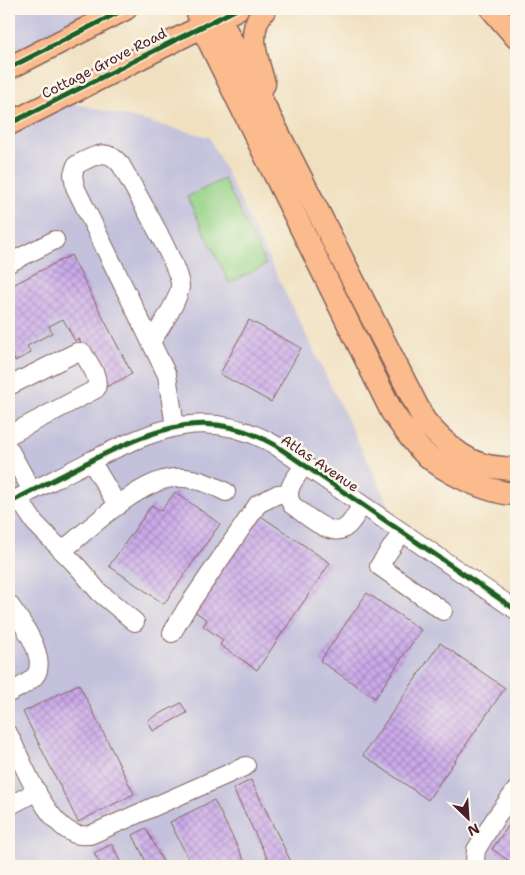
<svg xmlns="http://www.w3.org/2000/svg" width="525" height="875" viewBox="0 0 525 875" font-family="'Shantell Sans',sans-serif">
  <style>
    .industrial { fill: #c3c1db }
    .pitch { fill: #96d287; stroke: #707859 }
    .building { fill: url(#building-cross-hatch) }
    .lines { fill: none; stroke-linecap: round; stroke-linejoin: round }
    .minor-casing { stroke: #84635f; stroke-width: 20 }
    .major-casing { stroke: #84635f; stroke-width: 25 }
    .minor { stroke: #fff; stroke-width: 18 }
    .major { stroke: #fbbb8c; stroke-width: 22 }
    .cycleway-casing { stroke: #fbf7ec; stroke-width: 8 }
    .cycleway { stroke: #1b5e20; stroke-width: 5 }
    .labels { text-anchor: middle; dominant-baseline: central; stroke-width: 5; stroke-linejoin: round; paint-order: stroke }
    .street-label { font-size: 14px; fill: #4a1f2b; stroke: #fbf7ec }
  </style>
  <defs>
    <pattern id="building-cross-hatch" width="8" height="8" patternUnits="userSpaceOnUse" patternTransform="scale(1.25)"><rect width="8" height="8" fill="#caaae9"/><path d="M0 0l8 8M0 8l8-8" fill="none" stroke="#a68abd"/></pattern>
  </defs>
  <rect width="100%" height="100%" fill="#fbf7ec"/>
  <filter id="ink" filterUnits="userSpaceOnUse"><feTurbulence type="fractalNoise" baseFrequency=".02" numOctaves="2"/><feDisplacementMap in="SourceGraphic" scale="10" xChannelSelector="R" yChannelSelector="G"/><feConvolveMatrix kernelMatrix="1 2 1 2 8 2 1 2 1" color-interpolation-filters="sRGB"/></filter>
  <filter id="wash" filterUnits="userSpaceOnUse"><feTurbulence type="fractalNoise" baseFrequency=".0096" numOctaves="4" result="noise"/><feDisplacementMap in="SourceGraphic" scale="20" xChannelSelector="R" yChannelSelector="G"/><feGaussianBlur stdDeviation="1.12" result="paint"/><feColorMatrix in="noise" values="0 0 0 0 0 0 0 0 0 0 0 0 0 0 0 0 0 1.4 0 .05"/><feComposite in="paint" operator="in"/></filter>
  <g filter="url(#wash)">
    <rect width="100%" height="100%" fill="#f0e0c0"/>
    <path class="industrial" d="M 9,9 L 125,9 L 9,68 Z
      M 56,99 L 209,137 L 402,531 L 516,610 L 516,866 L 9,866 L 9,124 Z"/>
    <path class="pitch" d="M 224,179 L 266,265 L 229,283 L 187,197 Z"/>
    <g id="blocks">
      <path class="building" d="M 71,255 L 132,374 L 104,388 L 79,339 L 75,341 L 63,319 L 49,326 L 52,333 L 27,346 L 31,353 L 15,361 L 9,348 L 9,287 Z
        M 249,320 L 301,348 L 271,402 L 220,374 Z
        M 175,492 L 220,524 L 164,604 L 109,566 L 152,505 L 161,511 Z
        M 255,512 L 330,563 L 257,670 L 220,645 L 223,640 L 203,626 L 207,620 L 190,608 Z
        M 367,593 L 421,630 L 375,698 L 320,661 Z
        M 440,643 L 505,688 L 428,800 L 363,755 Z
        M 79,684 L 134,794 L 78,822 L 23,712 Z
        M 181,703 L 187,713 L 153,731 L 148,720 Z
        M 251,780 L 293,866 L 271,866 L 233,789 Z
        M 214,800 L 247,866 L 192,866 L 170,822 Z
        M 516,815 L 516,866 L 492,849 Z
        M 146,828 L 165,866 L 148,866 L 133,835 Z
        M 112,844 L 122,866 L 101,866 L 94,853 Z"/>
    </g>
  </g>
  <g filter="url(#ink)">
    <use href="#blocks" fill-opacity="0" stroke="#84635f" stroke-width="1"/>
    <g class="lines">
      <g class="minor-casing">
        <path id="minor" d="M 9,263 L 55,240
          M 151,342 C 160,328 178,302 180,287 C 182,270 132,185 121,165 C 106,146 94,156 76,165 L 73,174 L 75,187 L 167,375 L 175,427
          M 9,386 L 77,352 L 83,353 C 89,364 100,376 96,389 L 9,435
          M 9,449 L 32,491
          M 91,461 L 118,506
          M 305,465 C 296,477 283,490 292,505 C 304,513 332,540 346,527 C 353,522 357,512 362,505
          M 18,498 L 35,523 L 78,567 L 99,592 L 135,622
          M 9,503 C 37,488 66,474 94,459 C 158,428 208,406 275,445 L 516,610
          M 402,532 L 379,566 L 443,611
          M 62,551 C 89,529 140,480 174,478 C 193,476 210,484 226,492
          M 9,604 C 19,618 49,658 35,676 C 28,684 18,688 9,693
          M 172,633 L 186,609 L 258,504 L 278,494 L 288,493
          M 9,735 C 23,763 45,823 75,834 C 80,836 85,835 90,835 L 246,766
          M 9,806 L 37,791
          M 477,866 L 475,861 L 476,850 L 496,817 L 516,790"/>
      </g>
      <g class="major-casing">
        <path id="major" d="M 197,9 L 202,27 L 392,412 C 402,426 411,440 423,452 C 443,472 488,493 516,494
          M 215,9 L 424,420 C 441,440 462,461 488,466 C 497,468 507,468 516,470
          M 492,9 L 516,37
          M 9,68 L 125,9
          M 264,84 C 257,59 245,31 265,9
          M 9,124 L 237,9"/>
      </g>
      <use href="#minor" class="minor"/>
      <use href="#major" class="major"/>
      <g class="cycleway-casing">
        <path id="cycleway" d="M 9,68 L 125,9
          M 9,124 L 237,9
          M 9,503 C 37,488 66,474 94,459 C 158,428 208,406 275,445 L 516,610"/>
      </g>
      <use href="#cycleway" class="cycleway"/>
    </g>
  </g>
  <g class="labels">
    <g class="street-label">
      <text transform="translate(104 63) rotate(-27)">Cottage Grove Road</text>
      <text transform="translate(320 463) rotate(34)">Atlas Avenue</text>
    </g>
  </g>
  <rect width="525" height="875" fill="none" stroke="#fbf7ec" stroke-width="30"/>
  <g transform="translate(468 818) rotate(155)" stroke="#fbf7ec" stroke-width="4" paint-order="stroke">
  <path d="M0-4L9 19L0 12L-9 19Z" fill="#4a1f2b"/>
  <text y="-8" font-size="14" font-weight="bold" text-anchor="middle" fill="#4a1f2b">N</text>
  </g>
</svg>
